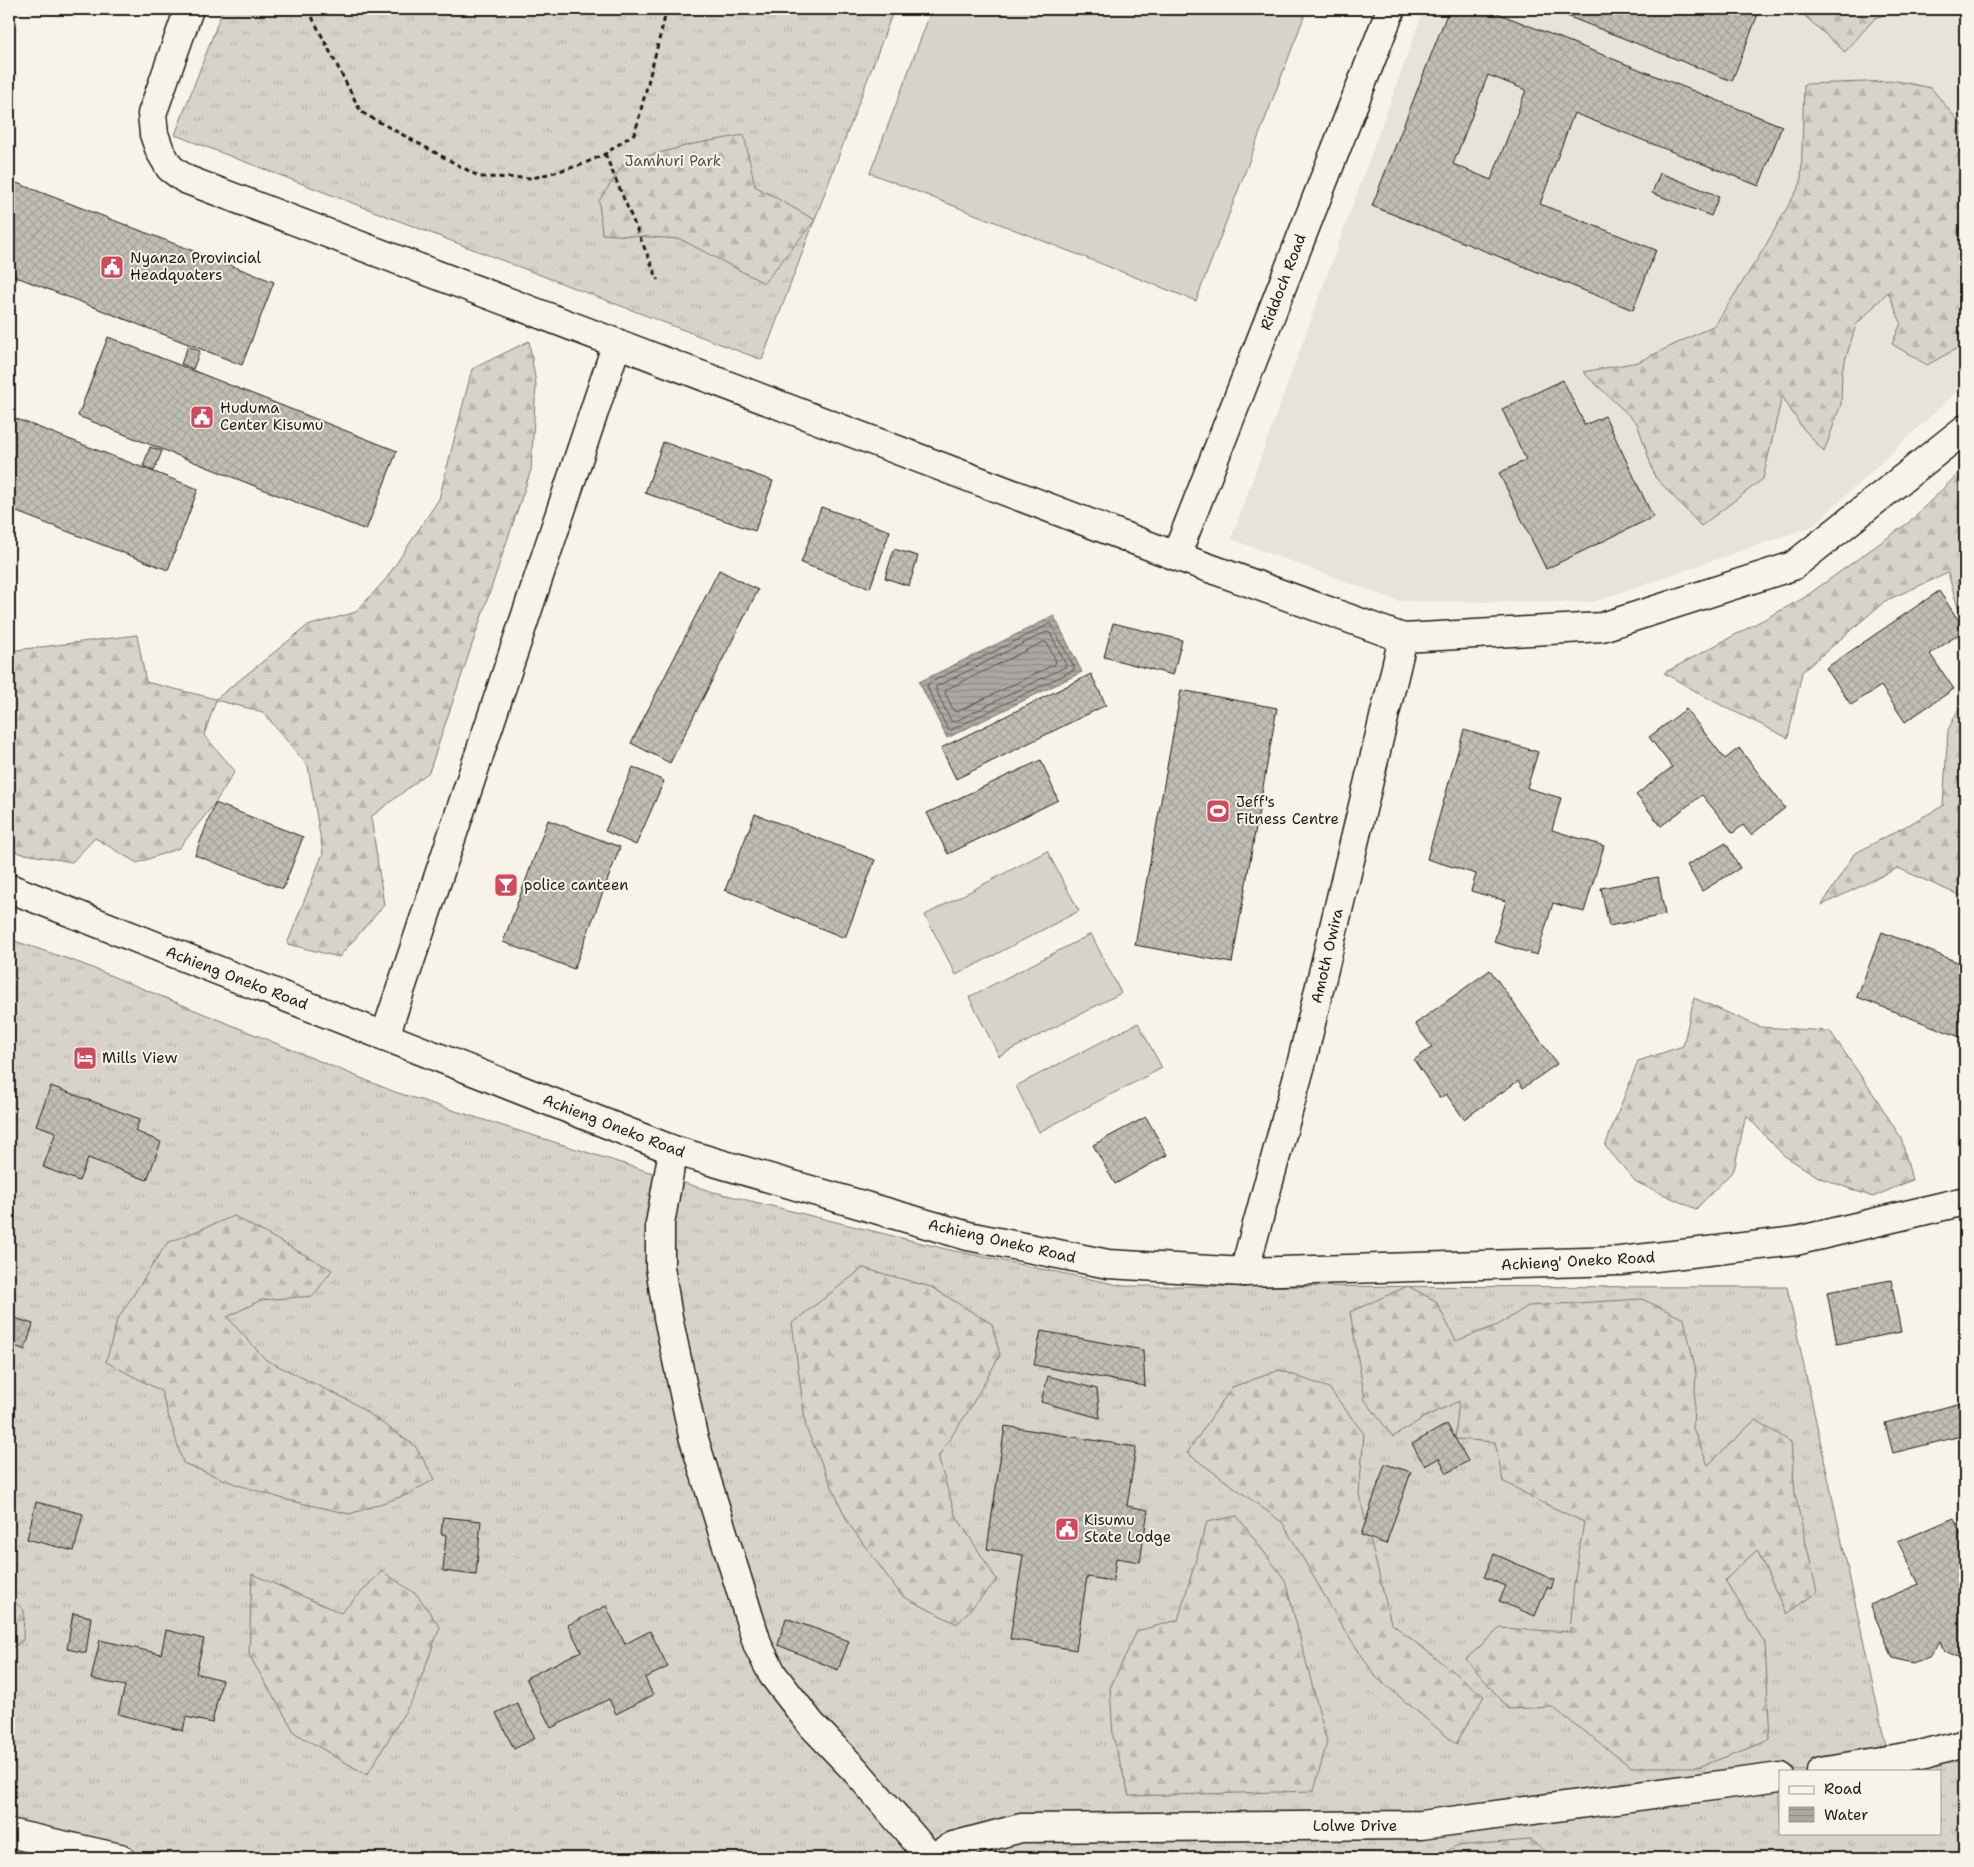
<svg xmlns="http://www.w3.org/2000/svg" width="1974" height="1867" viewBox="0 0 1974 1867" font-family="'Shantell Sans',sans-serif">
  <style>
    .built { fill: #e6e3d9 }
    .grass { fill: url(#grass-tufts); stroke: #7a7874; fill-rule: evenodd }
    .forest { fill: url(#forest-firs); stroke: #7a7874 }
    .pitch { fill: #d7d3cb; stroke: #7a7874 }
    .water { fill: url(#water-rules); stroke: #72716c }
    .lines { fill: none; stroke-linecap: round; stroke-linejoin: round }
    .shore { stroke: #565452; stroke-width: 1 }
    .building { fill: url(#building-cross-hatch); stroke: #1c1c1c; fill-rule: evenodd }
    .street-casing { stroke: #1c1c1c; stroke-width: 31 }
    .secondary-casing { stroke: #1c1c1c; stroke-width: 31 }
    .path { stroke: #1c1c1c; stroke-width: 3; stroke-dasharray: 5 4; stroke-linecap: butt }
    .street { stroke: #f7f3e8; stroke-width: 28 }
    .secondary { stroke: #f7f3e8; stroke-width: 28 }
    .labels { text-anchor: middle; dominant-baseline: central; stroke-width: 4; stroke-linejoin: round; paint-order: stroke }
    .park-label { font-size: 15px; fill: #545351; stroke: #f7f3e8 }
    .poi-label { font-size: 15px; fill: #1c1c1c; stroke: #f7f3e8; text-anchor: start }
    .street-label { font-size: 15px; fill: #1c1c1c; stroke: #f7f3e8 }
  </style>
  <defs>
    <pattern id="grass-tufts" width="24" height="20" patternUnits="userSpaceOnUse" patternTransform="scale(1.25)"><rect width="24" height="20" fill="#d7d3cb"/><path d="M3 7l-1-3M5 7V3M7 7l1-3M15 17l-1-3M17 17v-4M19 17l1-3" fill="none" stroke="#b8b5ae"/></pattern>
    <pattern id="forest-firs" width="22" height="20" patternUnits="userSpaceOnUse" patternTransform="scale(1.25)"><rect width="22" height="20" fill="#d7d3cb"/><path d="M5 1l3.5 6h-7zM16 11l3.5 6h-7z" fill="#b8b5ae"/></pattern>
    <pattern id="water-rules" width="6" height="5" patternUnits="userSpaceOnUse" patternTransform="scale(1.25)"><rect width="6" height="5" fill="#aca9a2"/><path d="M0 2.5h6" fill="none" stroke="#8b8983"/></pattern>
    <pattern id="building-cross-hatch" width="8" height="8" patternUnits="userSpaceOnUse" patternTransform="scale(1.25)"><rect width="8" height="8" fill="#c0beb5"/><path d="M0 0l8 8M0 8l8-8" fill="none" stroke="#a4a39b"/></pattern>
  </defs>
  <rect width="100%" height="100%" fill="#f7f3e8"/>
  <filter id="ink" filterUnits="userSpaceOnUse"><feTurbulence type="fractalNoise" baseFrequency=".02" numOctaves="2"/><feDisplacementMap in="SourceGraphic" scale="10" xChannelSelector="R" yChannelSelector="G"/><feConvolveMatrix kernelMatrix="1 2 1 2 8 2 1 2 1" color-interpolation-filters="sRGB"/></filter>
  <g filter="url(#ink)">
    <path class="built" d="M 1424,9 L 1965,9 L 1965,384 L 1813,526 L 1593,602 L 1398,601 L 1231,539 Z"/>
    <path class="grass" d="M 223,9 L 894,9 L 762,360 L 175,135 Z
      M 9,939 L 80,963 L 395,1092 L 710,1191 L 950,1250 L 1124,1286 L 1787,1287 L 1889,1760 L 1965,1743 L 1965,1858 L 157,1858 L 9,1826 ZM 1780,1771 L 1940,1771 L 1940,1833 L 1780,1833 Z
      M 9,1834 L 116,1858 L 9,1858 Z"/>
    <path class="forest" d="M 1797,9 L 1901,9 L 1875,18 L 1845,52 Z
      M 1897,81 L 1931,88 L 1965,129 L 1965,344 L 1927,365 L 1892,344 L 1901,323 L 1888,292 L 1856,325 L 1842,371 L 1841,404 L 1824,452 L 1801,426 L 1782,396 L 1763,479 L 1701,526 L 1655,477 L 1637,423 L 1583,372 L 1638,362 L 1715,325 L 1763,250 L 1801,183 L 1804,84 Z
      M 744,135 L 755,186 L 815,220 L 764,283 L 680,239 L 602,234 L 599,201 L 625,162 L 693,144 Z
      M 529,341 L 536,384 L 531,470 L 429,772 L 371,817 L 384,905 L 339,957 L 287,944 L 323,853 L 308,766 L 263,712 L 216,700 L 204,735 L 235,771 L 215,803 L 179,848 L 137,863 L 95,838 L 72,862 L 19,853 L 9,847 L 9,651 L 137,635 L 146,682 L 216,699 L 307,626 L 356,612 L 386,579 L 439,499 L 472,369 Z
      M 1965,467 L 1965,633 L 1948,573 L 1885,601 L 1802,672 L 1788,738 L 1713,701 L 1664,673 L 1802,599 L 1908,523 Z
      M 1965,696 L 1965,898 L 1898,868 L 1822,905 L 1854,854 L 1943,806 L 1948,730 Z
      M 1694,998 L 1760,1027 L 1830,1031 L 1876,1098 L 1901,1138 L 1912,1180 L 1873,1197 L 1820,1178 L 1783,1155 L 1746,1115 L 1734,1170 L 1696,1209 L 1636,1182 L 1605,1146 L 1638,1061 L 1683,1046 Z
      M 234,1216 L 332,1270 L 313,1296 L 261,1300 L 227,1317 L 266,1360 L 352,1402 L 415,1446 L 435,1479 L 406,1495 L 350,1514 L 287,1500 L 235,1484 L 183,1463 L 161,1391 L 106,1362 L 117,1320 L 167,1243 Z
      M 863,1268 L 931,1287 L 992,1324 L 1000,1355 L 970,1408 L 938,1457 L 955,1514 L 997,1580 L 957,1624 L 902,1596 L 848,1523 L 806,1428 L 792,1323 Z
      M 1408,1286 L 1436,1301 L 1456,1341 L 1498,1325 L 1528,1306 L 1642,1299 L 1684,1319 L 1696,1372 L 1693,1428 L 1708,1465 L 1755,1420 L 1791,1442 L 1795,1494 L 1817,1592 L 1786,1614 L 1757,1550 L 1725,1580 L 1765,1643 L 1770,1740 L 1699,1767 L 1631,1767 L 1552,1707 L 1509,1709 L 1466,1659 L 1500,1628 L 1570,1632 L 1574,1583 L 1584,1522 L 1539,1501 L 1503,1481 L 1495,1442 L 1455,1439 L 1459,1401 L 1423,1418 L 1393,1437 L 1365,1400 L 1350,1312 Z
      M 1280,1370 L 1329,1388 L 1364,1434 L 1359,1494 L 1391,1623 L 1484,1696 L 1456,1744 L 1376,1677 L 1342,1626 L 1282,1522 L 1187,1453 L 1232,1387 Z
      M 1237,1516 L 1285,1580 L 1327,1742 L 1314,1791 L 1129,1796 L 1113,1736 L 1110,1688 L 1137,1631 L 1178,1620 L 1207,1522 Z
      M 382,1571 L 417,1595 L 440,1627 L 414,1697 L 367,1775 L 295,1733 L 249,1655 L 252,1574 L 341,1613 Z
      M 9,1597 L 24,1610 L 23,1640 L 9,1650 Z
      M 1531,1840 L 1552,1858 L 1436,1858 L 1456,1846 Z"/>
    <path class="pitch" d="M 932,9 L 1307,9 L 1196,301 L 870,173 Z
      M 1047,851 L 1079,911 L 956,975 L 925,915 Z
      M 1091,934 L 1121,993 L 999,1056 L 969,997 Z
      M 1138,1023 L 1162,1068 L 1039,1132 L 1016,1086 Z"/>
    <path class="water" d="M 1054,616 L 1082,672 L 947,738 L 919,682 Z"/>
    <g class="lines">
      <path class="shore" d="M 1051,624 L 1074,667 L 1074,670 L 951,730 L 948,730 L 927,687 L 928,684 Z
        M 1047,632 L 1050,633 L 1066,665 L 1065,667 L 954,722 L 951,721 L 936,690 L 936,687 Z
        M 1044,642 L 1047,643 L 1056,661 L 1055,664 L 957,712 L 954,711 L 945,693 L 946,690 Z"/>
    </g>
    <path class="building" d="M 1449,9 L 1487,9 L 1782,126 L 1759,186 L 1574,113 L 1540,204 L 1656,250 L 1633,310 L 1372,206 ZM 1488,75 L 1526,90 L 1491,180 L 1453,164 Z
      M 1549,9 L 1760,9 L 1732,81 Z
      M 1660,173 L 1719,196 L 1711,216 L 1652,193 Z
      M 9,180 L 274,282 L 242,365 L 9,274 Z
      M 108,337 L 397,451 L 366,530 L 78,416 Z
      M 188,346 L 200,351 L 193,369 L 181,364 Z
      M 1563,380 L 1585,425 L 1605,416 L 1653,517 L 1546,569 L 1499,473 L 1526,460 L 1502,409 Z
      M 9,416 L 198,489 L 168,570 L 9,509 Z
      M 663,442 L 773,481 L 755,531 L 645,493 Z
      M 150,447 L 162,451 L 154,471 L 143,466 Z
      M 821,507 L 890,531 L 870,588 L 801,563 Z
      M 894,549 L 918,556 L 909,586 L 885,578 Z
      M 719,570 L 758,590 L 670,763 L 631,743 Z
      M 1939,591 L 1965,630 L 1930,654 L 1954,689 L 1905,722 L 1881,686 L 1851,705 L 1826,668 Z
      M 1113,623 L 1182,640 L 1173,675 L 1104,657 Z
      M 1091,674 L 1106,705 L 956,779 L 941,748 Z
      M 1181,690 L 1277,708 L 1232,963 L 1135,945 Z
      M 1686,709 L 1725,759 L 1739,748 L 1785,808 L 1751,835 L 1743,825 L 1733,833 L 1702,795 L 1661,826 L 1636,795 L 1672,767 L 1649,737 Z
      M 1464,730 L 1538,752 L 1527,788 L 1561,798 L 1552,830 L 1604,846 L 1584,912 L 1553,903 L 1537,955 L 1494,942 L 1506,901 L 1471,891 L 1476,874 L 1427,859 Z
      M 1041,760 L 1058,800 L 948,854 L 927,813 Z
      M 633,767 L 664,781 L 636,845 L 605,831 Z
      M 215,803 L 303,837 L 283,889 L 195,855 Z
      M 755,814 L 875,860 L 845,938 L 725,890 Z
      M 548,820 L 620,847 L 574,969 L 503,942 Z
      M 1726,843 L 1740,868 L 1702,891 L 1687,865 Z
      M 1658,877 L 1665,915 L 1609,926 L 1601,888 Z
      M 1882,932 L 1965,965 L 1965,1039 L 1857,997 Z
      M 1490,970 L 1557,1064 L 1523,1088 L 1518,1081 L 1464,1119 L 1446,1094 L 1440,1098 L 1414,1060 L 1432,1047 L 1415,1024 Z
      M 51,1086 L 140,1119 L 135,1131 L 161,1142 L 147,1180 L 88,1158 L 79,1181 L 43,1167 L 56,1132 L 36,1125 Z
      M 1146,1117 L 1167,1155 L 1115,1184 L 1093,1145 Z
      M 1891,1280 L 1901,1332 L 1837,1344 L 1827,1292 Z
      M 9,1316 L 33,1324 L 25,1350 L 9,1344 Z
      M 1041,1331 L 1143,1350 L 1145,1386 L 1034,1365 Z
      M 1048,1376 L 1097,1389 L 1100,1418 L 1041,1402 Z
      M 1965,1402 L 1965,1435 L 1893,1453 L 1885,1423 Z
      M 1447,1424 L 1468,1461 L 1447,1473 L 1439,1458 L 1425,1466 L 1412,1444 Z
      M 1005,1426 L 1136,1447 L 1127,1506 L 1148,1510 L 1140,1562 L 1116,1558 L 1113,1581 L 1087,1577 L 1076,1650 L 1010,1639 L 1023,1555 L 987,1549 Z
      M 1385,1464 L 1411,1472 L 1386,1544 L 1361,1535 Z
      M 36,1502 L 83,1514 L 74,1551 L 27,1539 Z
      M 443,1517 L 481,1521 L 476,1575 L 443,1571 L 446,1535 L 441,1534 Z
      M 1954,1518 L 1965,1543 L 1965,1655 L 1955,1657 L 1944,1652 L 1940,1641 L 1929,1657 L 1912,1663 L 1893,1658 L 1870,1605 L 1919,1584 L 1898,1542 Z
      M 1494,1554 L 1554,1580 L 1551,1589 L 1547,1587 L 1535,1616 L 1499,1601 L 1506,1586 L 1484,1577 Z
      M 606,1606 L 625,1644 L 650,1631 L 668,1667 L 645,1678 L 653,1695 L 616,1714 L 609,1699 L 551,1728 L 526,1678 L 581,1651 L 568,1625 Z
      M 73,1613 L 91,1617 L 86,1653 L 67,1649 Z
      M 786,1618 L 849,1641 L 838,1670 L 778,1645 Z
      M 166,1630 L 204,1639 L 196,1673 L 222,1680 L 212,1723 L 186,1717 L 183,1731 L 118,1714 L 125,1686 L 91,1679 L 100,1640 L 161,1654 Z
      M 517,1703 L 535,1738 L 514,1749 L 496,1713 Z
      M 1838,1854 L 1839,1858 L 1811,1858 L 1811,1857 Z"/>
    <g class="lines">
      <g class="street-casing">
        <path id="street" d="M 189,9 L 152,114 L 154,134 L 160,151 L 170,168 L 185,179 L 1176,556 L 1403,638 L 1602,627 L 1793,566 L 1965,429
          M 1176,556 L 1391,9
          M 385,1036 L 617,343
          M 673,1150 L 660,1224 L 660,1267 L 668,1317 L 693,1436 L 758,1646 L 773,1675 L 811,1724 L 856,1771 L 931,1858
          M 1244,1272 L 1302,1061 L 1403,638
          M 1821,1771 L 1924,1754 L 1965,1743
          M 9,1833 L 120,1858
          M 931,1858 L 953,1846 L 1021,1828 L 1421,1825 L 1780,1777"/>
      </g>
      <g class="secondary-casing">
        <path id="secondary" d="M 9,888 L 673,1150 L 968,1236 L 1108,1264 L 1244,1272 L 1620,1261 L 1796,1241 L 1965,1201"/>
      </g>
      <path class="path" d="M 308,9 L 361,112 L 480,177 L 533,178 L 581,165 L 605,154 L 635,133 L 667,9
        M 605,154 L 658,280"/>
      <use href="#street" class="street"/>
      <use href="#secondary" class="secondary"/>
    </g>
  </g>
  <defs>
    <g id="civic-square" transform="scale(1.25)"><rect x="-9" y="-9" width="18" height="18" rx="4" fill="#d1495b" stroke="#f7f3e8"/><path d="M-.6-6.5H3V-4.5H.6V-3L4-1V1h2V6H-6V1h2V-1L-.6-3ZM-1.2 2.5V6h2.4V2.5Z" fill="#fff"/></g>
    <g id="stadium-square" transform="scale(1.25)"><rect x="-9" y="-9" width="18" height="18" rx="4" fill="#d1495b" stroke="#f7f3e8"/><path d="M0-5a6.5 5 0 1 0 0 10a6.5 5 0 1 0 0-10ZM-3.5-1.8h7v3.6h-7Z" fill="#fff"/></g>
    <g id="bar-square" transform="scale(1.25)"><rect x="-9" y="-9" width="18" height="18" rx="4" fill="#d1495b" stroke="#f7f3e8"/><path d="M-6-5H6L.8 .8V4.5H3.5V6h-7V4.5H-.8V.8Z" fill="#fff"/></g>
    <g id="hotel-square" transform="scale(1.25)"><rect x="-9" y="-9" width="18" height="18" rx="4" fill="#d1495b" stroke="#f7f3e8"/><path d="M-6-4.5h1.5V1H6V5H4.5V3h-9V5H-6ZM-4 0a1.8 1.8 0 1 1 3.6 0ZM.5 0V-2.5h3Q6-2.5 6 0Z" fill="#fff"/></g>
  </defs>
  <g fill-rule="evenodd">
    <use href="#civic-square" x="112" y="267"/>
    <use href="#civic-square" x="202" y="417"/>
    <use href="#stadium-square" x="1218" y="811"/>
    <use href="#bar-square" x="506" y="885"/>
    <use href="#hotel-square" x="85" y="1058"/>
    <use href="#civic-square" x="1067" y="1529"/>
  </g>
  <g class="labels">
    <g class="park-label">
      <text x="673" y="161">Jamhuri Park</text>
    </g>
    <g class="poi-label">
      <text x="130" y="258">Nyanza Provincial<tspan x="130" dy="17">Headquaters</tspan></text>
      <text x="220" y="408">Huduma<tspan x="220" dy="17">Center Kisumu</tspan></text>
      <text x="1236" y="802">Jeff's<tspan x="1236" dy="17">Fitness Centre</tspan></text>
      <text x="524" y="885">police canteen</text>
      <text x="102" y="1058">Mills View</text>
      <text x="1084" y="1520">Kisumu<tspan x="1084" dy="17">State Lodge</tspan></text>
    </g>
    <g class="street-label">
      <text transform="translate(1283 282) rotate(-69)">Riddoch Road</text>
      <text transform="translate(1327 956) rotate(-77)">Amoth Owira</text>
      <text transform="translate(237 978) rotate(21)">Achieng Oneko Road</text>
      <text transform="translate(614 1126) rotate(21)">Achieng Oneko Road</text>
      <text transform="translate(1002 1241) rotate(13)">Achieng Oneko Road</text>
      <text transform="translate(1578 1261) rotate(-3)">Achieng' Oneko Road</text>
      <text x="1355" y="1826">Lolwe Drive</text>
    </g>
  </g>
  <rect width="1974" height="1867" fill="none" stroke="#f7f3e8" stroke-width="30"/>
  <rect x="15" y="15" width="1944" height="1837" fill="none" stroke="#1c1c1c" stroke-width="2" filter="url(#ink)"/>
  <rect x="1779" y="1770" width="162" height="65" fill="#f7f3e8" stroke="#9f9d96"/>
  <rect x="1789" y="1786" width="25" height="8" fill="#f7f3e8" stroke="#9f9d96"/>
  <text x="1824" y="1794" font-size="15" fill="#1c1c1c">Road</text>
  <rect x="1789" y="1807" width="25" height="15" fill="url(#water-rules)" stroke="#9f9d96"/>
  <text x="1824" y="1820" font-size="15" fill="#1c1c1c">Water</text>
</svg>
